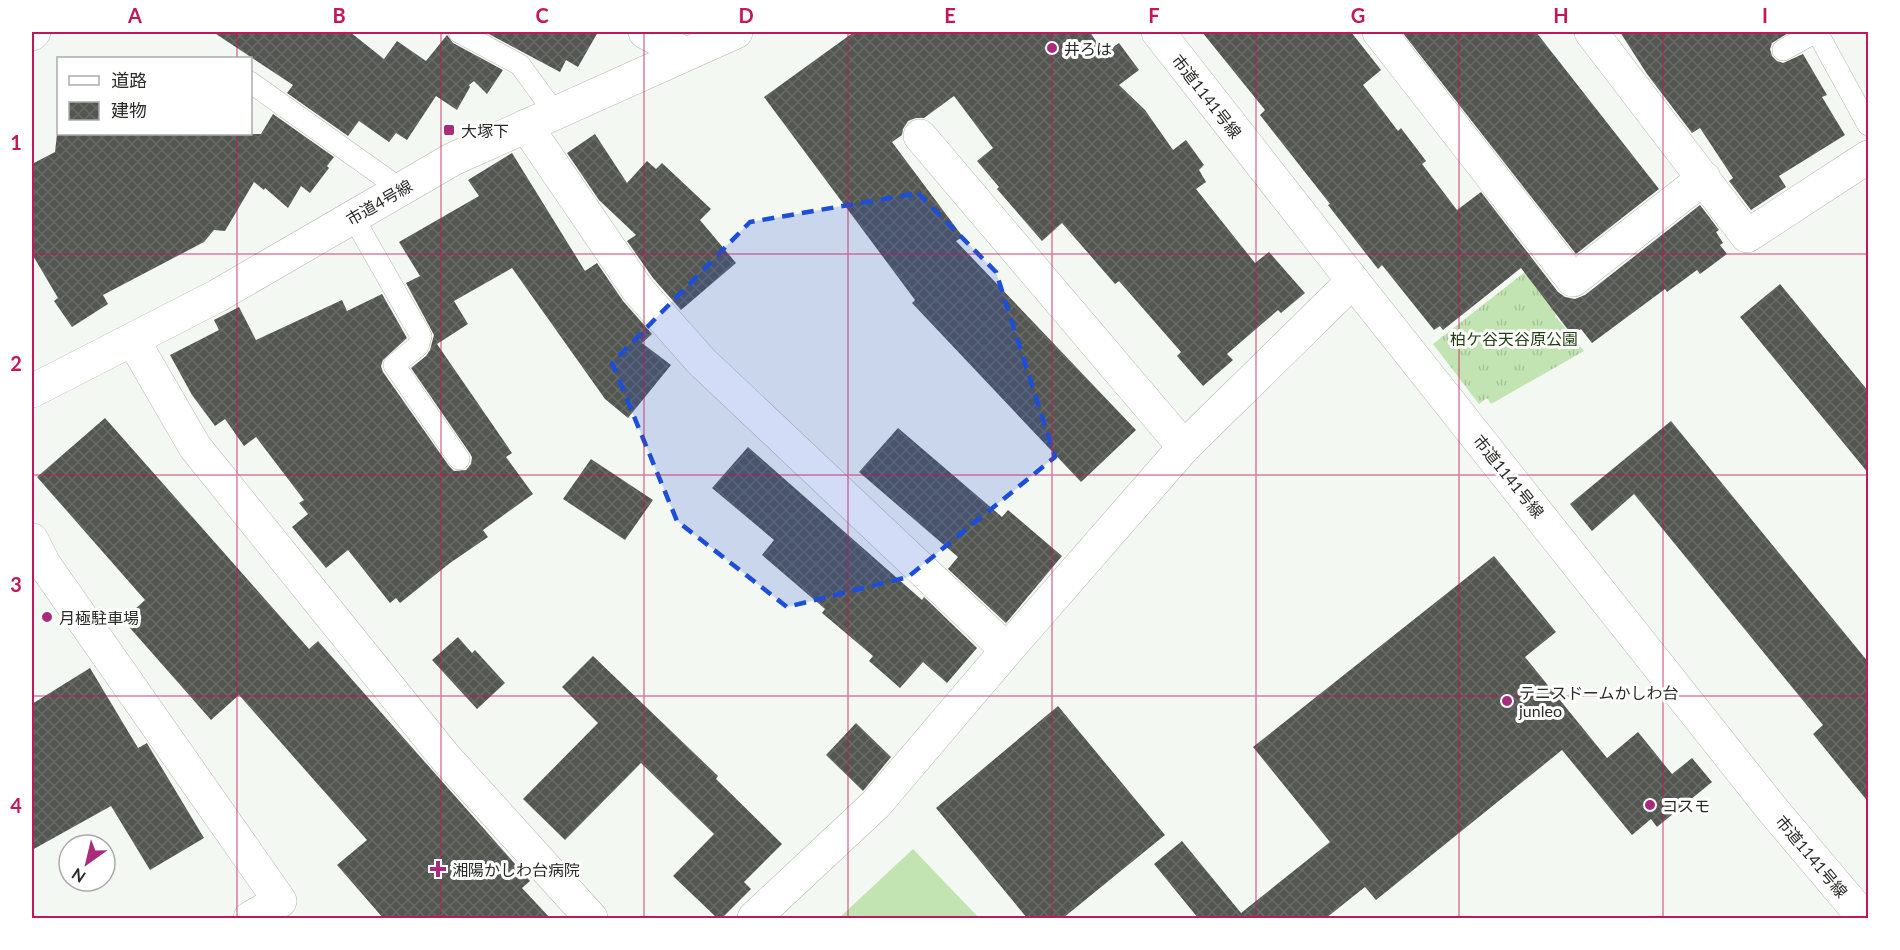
<svg xmlns="http://www.w3.org/2000/svg" width="1900" height="950" viewBox="0 0 1900 950" font-family="Lato,'Noto Sans JP',sans-serif">
  <style>
    .grass { fill: url(#grass-tufts) }
    .pitch { fill: #c2e4b2 }
    .building { fill: url(#building-cross-hatch) }
    .lines { fill: none; stroke-linecap: round; stroke-linejoin: round }
    .lane-casing { stroke: #b3b7b1; stroke-width: 22 }
    .street-casing { stroke: #b3b7b1; stroke-width: 34 }
    .secondary-casing { stroke: #b3b7b1; stroke-width: 34 }
    .lane { stroke: #fff; stroke-width: 21 }
    .street { stroke: #fff; stroke-width: 33 }
    .secondary { stroke: #fff; stroke-width: 33 }
    .marked { fill: #1d4ed8; fill-opacity: 0.2; stroke: #1d4ed8; stroke-width: 4.5; stroke-dasharray: 12 8; stroke-linejoin: round }
    .grid { fill: none; stroke: #c2185b; stroke-width: 1.5; stroke-opacity: 0.55 }
    .poi-dot { fill: #a92b7c; stroke: #fff; stroke-width: 2 }
    .labels { text-anchor: middle; dominant-baseline: central; stroke-width: 6; stroke-linejoin: round; paint-order: stroke }
    .poi-label { font-size: 16px; fill: #292b28; stroke: #fff; text-anchor: start }
    .street-label { font-size: 16px; fill: #292b28; stroke: #fff }
    .park-label { font-size: 16px; fill: #22400f; stroke: #fff }
    .neatline { fill: none; stroke: #c2185b; stroke-width: 2 }
    .grid-label { font-size: 20px; text-anchor: middle; font-weight: bold; fill: #c2185b }
  </style>
  <defs>
    <pattern id="grass-tufts" width="24" height="20" patternUnits="userSpaceOnUse" patternTransform="scale(1.5)"><rect width="24" height="20" fill="#c2e4b2"/><path d="M3 7l-1-3M5 7V3M7 7l1-3M15 17l-1-3M17 17v-4M19 17l1-3" fill="none" stroke="#a7c499"/></pattern>
    <pattern id="building-cross-hatch" width="8" height="8" patternUnits="userSpaceOnUse" patternTransform="scale(1.5)"><rect width="8" height="8" fill="#535651"/><path d="M0 0l8 8M0 8l8-8" fill="none" stroke="#696b67"/></pattern>
  </defs>
  <rect width="100%" height="100%" fill="#f4f8f2"/>
  <path class="grass" d="M 1525,272 L 1567,305 L 1555,316 L 1584,351 L 1491,404 L 1487,398 L 1479,404 L 1433,344 Z"/>
  <path class="pitch" d="M 913,849 L 979,918 L 839,918 Z"/>
  <path class="building" d="M 213,32 L 350,32 L 384,59 L 397,41 L 426,61 L 447,35 L 453,43 L 503,70 L 487,94 L 474,81 L 469,85 L 470,87 L 457,110 L 436,96 L 407,140 L 396,133 L 389,142 L 359,121 L 348,136 L 287,93 L 293,85 Z
    M 485,32 L 598,32 L 578,67 L 566,60 L 560,72 Z
    M 854,32 L 1090,32 L 1104,53 L 1119,43 L 1139,70 L 1119,85 L 1145,110 L 1173,150 L 1186,140 L 1204,165 L 1199,170 L 1206,182 L 1196,189 L 1255,263 L 1269,252 L 1305,293 L 1281,313 L 1278,310 L 1227,354 L 1233,360 L 1203,386 L 1177,356 L 1181,352 L 1119,281 L 1115,284 L 1062,223 L 1042,241 L 997,189 L 999,187 L 977,161 L 993,148 L 954,96 L 924,118 L 916,118 L 908,121 L 903,129 L 902,135 L 892,142 L 963,237 L 956,241 L 1136,430 L 1081,482 L 912,303 L 915,300 L 764,97 Z
    M 1202,32 L 1351,32 L 1381,70 L 1363,85 L 1398,131 L 1401,128 L 1426,161 L 1422,164 L 1457,210 L 1481,192 L 1558,292 L 1565,297 L 1575,299 L 1585,295 L 1700,205 L 1719,230 L 1716,232 L 1723,243 L 1720,245 L 1727,254 L 1700,274 L 1697,270 L 1667,292 L 1665,289 L 1592,343 L 1581,329 L 1572,335 L 1521,268 L 1443,330 L 1440,326 L 1434,330 L 1382,265 L 1378,269 L 1328,205 L 1330,204 L 1260,115 L 1265,110 Z
    M 1402,32 L 1536,32 L 1659,189 L 1576,254 Z
    M 1620,32 L 1790,32 L 1772,43 L 1770,49 L 1772,56 L 1777,61 L 1783,63 L 1803,54 L 1827,95 L 1822,97 L 1845,135 L 1779,176 L 1786,187 L 1751,210 L 1729,181 L 1733,178 L 1700,128 L 1692,133 L 1647,74 Z
    M 273,114 L 334,157 L 327,166 L 329,168 L 310,193 L 301,186 L 288,208 L 265,188 L 264,190 L 254,182 L 225,231 L 214,230 L 204,242 L 103,295 L 108,304 L 72,327 L 54,301 L 58,298 L 32,254 L 32,164 L 55,152 L 57,134 L 261,134 Z
    M 595,134 L 627,183 L 647,161 L 656,169 L 662,163 L 711,209 L 700,220 L 736,263 L 681,310 L 653,278 L 627,241 L 636,235 L 599,200 L 567,153 Z
    M 512,153 L 585,271 L 597,263 L 623,301 L 652,334 L 642,343 L 671,365 L 628,418 L 605,399 L 512,268 L 454,301 L 468,324 L 437,344 L 512,453 L 506,457 L 533,494 L 483,530 L 488,537 L 450,563 L 400,603 L 396,598 L 390,603 L 348,550 L 326,568 L 292,527 L 308,514 L 299,503 L 304,500 L 256,437 L 244,446 L 225,419 L 215,426 L 192,395 L 170,355 L 219,330 L 214,320 L 239,307 L 256,340 L 342,300 L 347,311 L 382,294 L 407,338 L 383,360 L 381,366 L 383,372 L 449,466 L 454,471 L 466,470 L 471,464 L 472,457 L 469,452 L 411,368 L 426,356 L 430,350 L 434,335 L 406,283 L 420,276 L 399,242 L 479,196 L 468,180 Z
    M 1780,284 L 1869,392 L 1869,474 L 1740,317 Z
    M 105,418 L 309,649 L 318,641 L 530,881 L 522,888 L 550,918 L 383,918 L 337,865 L 367,840 L 239,695 L 211,720 L 123,620 L 145,600 L 37,477 Z
    M 1671,421 L 1869,663 L 1869,803 L 1813,734 L 1823,725 L 1634,494 L 1592,531 L 1570,504 Z
    M 898,428 L 1002,517 L 1008,510 L 1062,556 L 1006,623 L 948,569 L 958,557 L 859,472 Z
    M 748,447 L 922,600 L 924,597 L 977,648 L 947,683 L 923,662 L 900,688 L 869,661 L 873,656 L 822,613 L 825,609 L 762,555 L 774,540 L 712,488 Z
    M 591,459 L 653,500 L 625,540 L 563,499 Z
    M 1494,556 L 1556,632 L 1525,657 L 1607,758 L 1638,732 L 1672,774 L 1692,758 L 1712,782 L 1657,827 L 1651,819 L 1632,835 L 1562,750 L 1376,900 L 1365,887 L 1326,918 L 1198,918 L 1154,864 L 1182,841 L 1241,913 L 1330,842 L 1253,747 Z
    M 458,637 L 472,653 L 475,650 L 505,683 L 477,709 L 432,660 Z
    M 593,656 L 718,776 L 716,779 L 782,844 L 744,882 L 751,889 L 722,918 L 717,918 L 673,876 L 714,834 L 641,763 L 565,840 L 523,799 L 598,723 L 562,687 Z
    M 90,668 L 138,748 L 147,743 L 148,745 L 204,838 L 150,870 L 111,806 L 32,850 L 32,704 Z
    M 1058,706 L 1165,835 L 1063,918 L 1027,918 L 936,808 Z
    M 856,723 L 891,757 L 863,791 L 826,755 Z"/>
  <g class="lines">
    <g class="lane-casing">
      <path id="lane" d="M 459,32 L 520,65 L 555,113
        M 1817,32 L 1868,125
        M 1783,50 L 1816,32
        M 250,82 L 402,190
        M 353,217 L 421,336 L 418,346 L 394,365 L 459,459"/>
    </g>
    <g class="street-casing">
      <path id="street" d="M 645,32 L 685,54
        M 1379,32 L 1573,280 L 1704,178
        M 1591,32 L 1747,236 L 1868,157
        M 32,34 L 34,32
        M 526,126 L 638,290 L 702,362 L 1007,650
        M 920,136 L 1184,447
        M 133,340 L 195,447 L 445,757 L 591,918
        M 32,540 L 44,564 L 280,901 L 250,918
        M 754,918 L 876,804 L 1007,650 L 1184,447 L 1353,281"/>
    </g>
    <g class="secondary-casing">
      <path id="secondary" d="M 1158,32 L 1353,281 L 1772,809 L 1864,918
        M 32,391 L 217,296 L 453,159 L 736,32"/>
    </g>
    <use href="#lane" class="lane"/>
    <use href="#street" class="street"/>
    <use href="#secondary" class="secondary"/>
  </g>
  <path class="marked" d="M 918,193 L 996,272 L 1055,457 L 908,577 L 787,607 L 677,521 L 612,363 L 750,222 Z"/>
  <path class="grid" d="M 237,32 L 237,58M 441,32 L 441,918M 644,32 L 644,918M 848,32 L 848,918M 1052,32 L 1052,918M 1256,32 L 1256,918M 1459,32 L 1459,918M 1663,32 L 1663,918M 237,134 L 237,918M 32,254 L 1868,254M 32,475 L 1868,475M 32,696 L 1868,696"/>
  <g class="poi-dot">
    <circle cx="1052" cy="48" r="6"/>
    <rect x="443" y="124" width="12" height="12" rx="3"/>
    <circle cx="47" cy="617" r="6"/>
    <circle cx="1507" cy="701" r="6"/>
    <circle cx="1650" cy="805" r="6"/>
    <path d="M435 860h6v6h6v6h-6v6h-6v-6h-6v-6h6z"/>
  </g>
  <g class="labels">
    <g class="poi-label">
      <text x="1064" y="48">井ろは</text>
      <text x="461" y="130">大塚下</text>
      <text x="59" y="617">月極駐車場</text>
      <text x="1519" y="692">テニスドームかしわ台<tspan x="1519" dy="18">junleo</tspan></text>
      <text x="1662" y="805">コスモ</text>
      <text x="452" y="869">湘陽かしわ台病院</text>
    </g>
    <g class="street-label">
      <text transform="translate(1207 96) rotate(52)">市道1141号線</text>
      <text transform="translate(379 202) rotate(-30)">市道4号線</text>
      <text transform="translate(1509 476) rotate(51)">市道1141号線</text>
      <text transform="translate(1812 856) rotate(50)">市道1141号線</text>
    </g>
    <g class="park-label">
      <text x="1514" y="338">柏ケ谷天谷原公園</text>
    </g>
  </g>
  <rect width="1900" height="950" fill="none" stroke="#ffffff" stroke-width="66"/>
  <rect x="57" y="57" width="195" height="78" fill="#ffffff" stroke="#a9aaa9" stroke-width="1.5"/>
  <rect x="69" y="76" width="30" height="9" fill="#ffffff" stroke="#a9aaa9" stroke-width="1.5"/>
  <text x="111" y="87" font-size="18" fill="#292b28">道路</text>
  <rect x="69" y="102" width="30" height="18" fill="url(#building-cross-hatch)" stroke="#a9aaa9" stroke-width="1.5"/>
  <text x="111" y="117" font-size="18" fill="#292b28">建物</text>
  <g transform="translate(87 863) rotate(214)"><circle r="28" fill="#ffffff" stroke="#a9aaa9" stroke-width="1.5"/>
  <path d="M0-4.5L10 22L0 15L-10 22Z" fill="#a92b7c"/>
  <text y="-9" font-size="16" font-weight="bold" text-anchor="middle" fill="#292b28">N</text>
  </g>
  <rect x="33" y="33" width="1834" height="884" class="neatline"/>
  <g class="grid-label">
    <text x="135" y="23">A</text>
    <text x="339" y="23">B</text>
    <text x="542" y="23">C</text>
    <text x="746" y="23">D</text>
    <text x="950" y="23">E</text>
    <text x="1154" y="23">F</text>
    <text x="1358" y="23">G</text>
    <text x="1561" y="23">H</text>
    <text x="1765" y="23">I</text>
    <text x="16" y="150">1</text>
    <text x="16" y="371">2</text>
    <text x="16" y="592">3</text>
    <text x="16" y="813">4</text>
  </g>
</svg>
